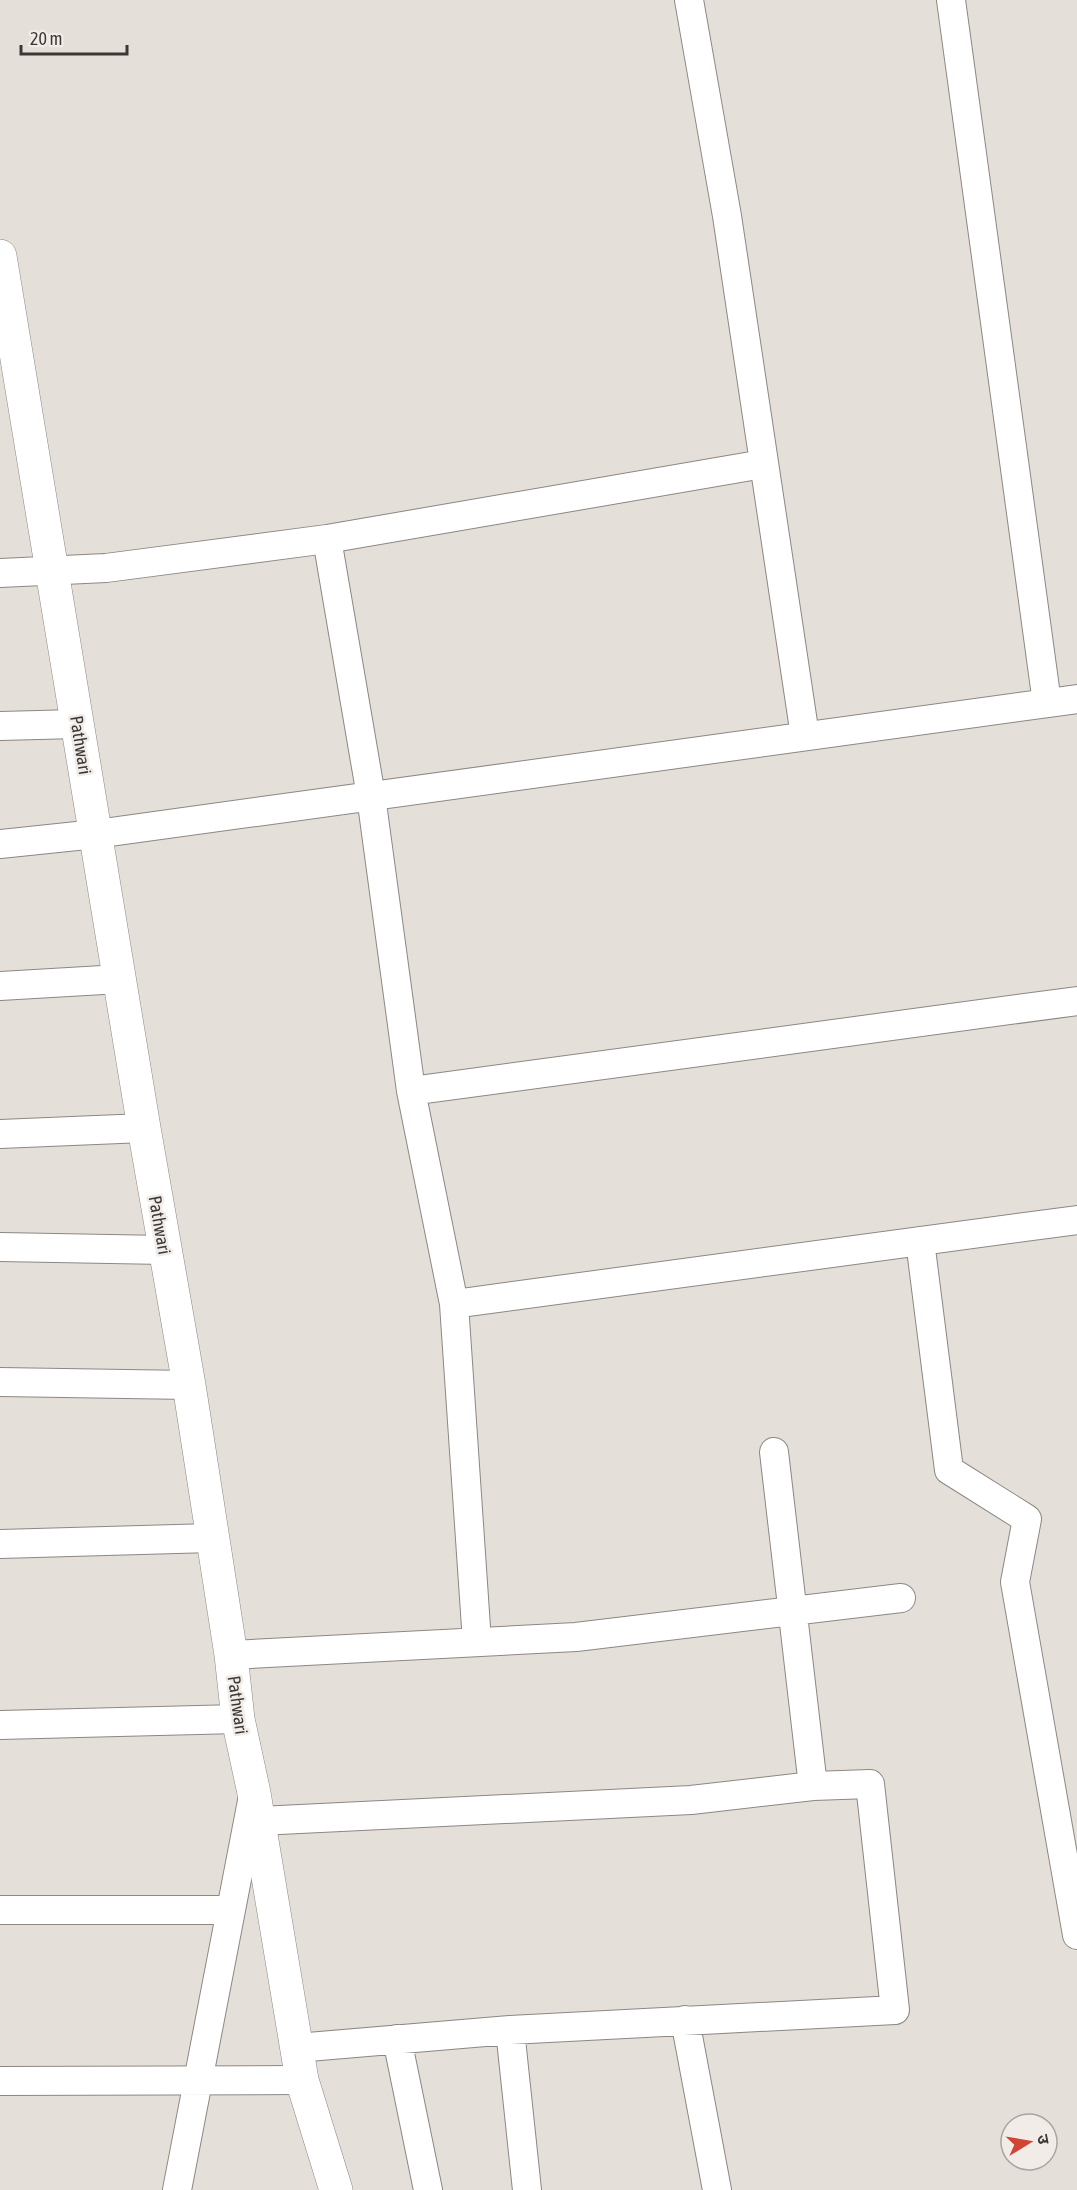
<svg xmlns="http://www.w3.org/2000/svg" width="1077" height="2190" viewBox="0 0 1077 2190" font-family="'Asap Condensed','Noto Sans Devanagari',sans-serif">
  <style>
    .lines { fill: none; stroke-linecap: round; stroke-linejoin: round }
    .minor-casing { stroke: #8d8783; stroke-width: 30 }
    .tertiary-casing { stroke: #8d8783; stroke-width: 34 }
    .minor { stroke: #fff; stroke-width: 28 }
    .tertiary { stroke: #fff; stroke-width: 33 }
    .labels { text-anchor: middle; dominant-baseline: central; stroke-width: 5; stroke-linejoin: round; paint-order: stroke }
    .street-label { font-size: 18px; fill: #3b3937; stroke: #f2ece8 }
  </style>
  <rect width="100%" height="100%" fill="#e5dfda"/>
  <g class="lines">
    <g class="minor-casing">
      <path id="minor" d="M 689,0 L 727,216 L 805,736
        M 951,0 L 1047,703
        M 327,539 L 371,796 L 411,1091 L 454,1304 L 477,1642
        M 0,573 L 106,568 L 327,539 L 763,464
        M 0,726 L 77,724
        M 0,844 L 96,834 L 1077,699
        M 0,986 L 120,979
        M 411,1091 L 1077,1001
        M 0,1134 L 144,1128
        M 920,1241 L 949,1470 L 1027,1519 L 1015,1582 L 1077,1935
        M 0,1247 L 165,1250
        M 454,1304 L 1077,1220
        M 0,1382 L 189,1385
        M 774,1452 L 813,1786
        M 0,1544 L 212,1538
        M 231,1655 L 576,1637 L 901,1598
        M 0,1725 L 238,1719
        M 259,1821 L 691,1800 L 813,1786 L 870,1784 L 895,2010 L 510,2030 L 296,2048
        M 0,1910 L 231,1910
        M 685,2020 L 717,2190
        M 510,2030 L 527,2190
        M 397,2039 L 428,2190
        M 0,2081 L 302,2080
        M 177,2190 L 252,1801"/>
    </g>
    <g class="tertiary-casing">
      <path id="tertiary" d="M 0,256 L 144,1128 L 189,1385 L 231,1655 L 238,1719 L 254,1793 L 302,2080 L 336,2190"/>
    </g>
    <use href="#minor" class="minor"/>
    <use href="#tertiary" class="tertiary"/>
  </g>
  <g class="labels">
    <g class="street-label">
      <text transform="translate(81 745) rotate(81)">Pathwari</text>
      <text transform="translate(160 1225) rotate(80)">Pathwari</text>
      <text transform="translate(238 1705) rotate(82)">Pathwari</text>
    </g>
  </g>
  <g transform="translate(1029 2142) rotate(79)"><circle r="28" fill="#f2ece8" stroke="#a9a4a1" stroke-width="1.5"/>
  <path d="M0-4.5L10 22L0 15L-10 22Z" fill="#d14534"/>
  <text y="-9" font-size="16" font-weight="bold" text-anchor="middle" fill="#3b3937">उ</text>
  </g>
  <path d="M21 45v9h106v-9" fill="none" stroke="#3b3937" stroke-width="3"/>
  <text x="30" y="45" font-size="18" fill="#3b3937" stroke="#f2ece8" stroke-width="4.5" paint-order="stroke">20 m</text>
</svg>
